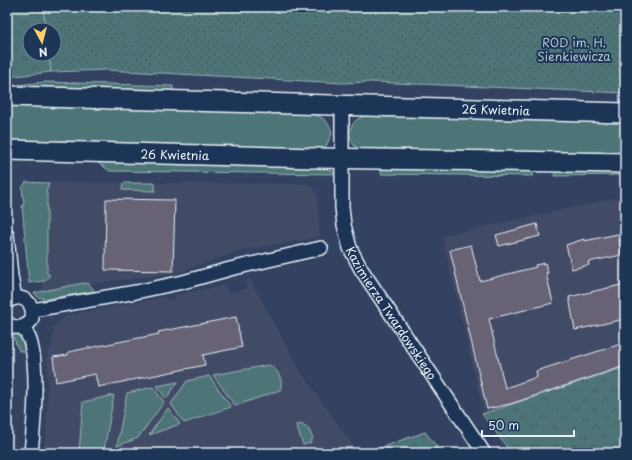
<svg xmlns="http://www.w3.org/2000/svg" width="632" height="460" viewBox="0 0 632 460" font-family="'Playpen Sans',sans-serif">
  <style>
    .built { fill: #434c66 }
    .grass { fill: #4e7477; stroke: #9bb2b8 }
    .forest { fill: url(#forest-crowns); stroke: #9bb2b8 }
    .park { fill: url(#park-dots); stroke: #9bb2b8 }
    .building { fill: #676274; stroke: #e8f1f8 }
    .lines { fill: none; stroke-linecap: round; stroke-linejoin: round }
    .street-casing { stroke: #e8f1f8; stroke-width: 16 }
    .secondary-casing { stroke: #e8f1f8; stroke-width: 22 }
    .street { stroke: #1d3557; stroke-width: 13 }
    .secondary { stroke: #1d3557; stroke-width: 19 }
    .labels { text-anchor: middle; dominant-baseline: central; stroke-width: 4; stroke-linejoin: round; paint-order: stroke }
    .park-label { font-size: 12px; fill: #b2c5cb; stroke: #1d3557 }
    .street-label { font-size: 12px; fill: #e8f1f8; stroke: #1d3557 }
  </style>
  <defs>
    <pattern id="forest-crowns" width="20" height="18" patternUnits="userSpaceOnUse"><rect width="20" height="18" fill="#4e7477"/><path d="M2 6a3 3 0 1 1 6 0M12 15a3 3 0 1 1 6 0" fill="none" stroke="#4a5c5e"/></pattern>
    <pattern id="park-dots" width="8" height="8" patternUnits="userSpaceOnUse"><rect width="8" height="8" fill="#4e7477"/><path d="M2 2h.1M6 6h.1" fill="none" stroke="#4a5c5e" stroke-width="1.8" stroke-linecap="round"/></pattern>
  </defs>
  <rect width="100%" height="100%" fill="#334260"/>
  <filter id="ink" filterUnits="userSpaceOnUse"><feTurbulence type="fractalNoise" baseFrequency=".025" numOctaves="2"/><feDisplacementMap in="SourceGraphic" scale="8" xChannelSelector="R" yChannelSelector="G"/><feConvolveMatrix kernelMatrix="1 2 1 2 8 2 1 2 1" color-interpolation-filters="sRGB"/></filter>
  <g filter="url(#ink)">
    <path class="built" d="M 49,182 L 305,184 L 312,187 L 317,194 L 320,237 L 243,250 L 174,273 L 89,284 L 83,283 L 42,291 L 44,273 L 44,193 Z
      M 625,196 L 625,367 L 484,413 L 442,236 Z
      M 250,280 L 303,375 L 358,453 L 42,453 L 47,431 L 48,349 L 52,348 L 54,327 L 66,316 L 165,297 L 166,300 L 175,298 L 175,295 L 226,285 L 228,294 L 247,288 L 245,281 Z"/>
    <path class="grass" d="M 46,82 L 173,86 L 173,92 L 7,86 Z
      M 7,105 L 312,114 C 322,116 331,123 332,134 L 326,146 L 321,149 L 7,143 Z
      M 366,116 L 625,121 L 625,156 L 360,150 C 344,141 348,119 366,116 Z
      M 123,159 L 328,167 L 335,174 L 110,171 L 98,163 Z
      M 381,165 L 530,169 L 534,176 L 381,174 Z
      M 557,170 L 625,170 L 625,175 L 554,176 Z
      M 26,182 L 49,183 L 46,193 L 47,193 L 47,274 L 50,275 L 45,281 L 29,283 L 22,205 L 24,205 L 22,188 Z
      M 123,183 L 155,183 L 155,191 L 122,190 Z
      M 83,283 L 89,284 L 95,291 L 45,299 L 38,297 L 34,293 Z
      M 7,329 C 18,334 24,339 27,351 L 19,351 L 13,336 Z
      M 269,365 C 278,369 284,381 280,390 L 235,406 L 213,375 Z
      M 209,376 L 231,407 L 184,423 L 171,404 L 187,381 Z
      M 178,382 L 166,399 L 157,386 Z
      M 153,387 L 164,402 L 138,438 L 117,446 L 127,393 Z
      M 114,395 L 104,450 L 95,453 L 79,453 L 83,402 Z
      M 168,408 L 180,424 L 149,435 Z
      M 301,424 L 308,428 L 313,438 L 310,443 L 303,445 L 296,425 Z"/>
    <path class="forest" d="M 7,7 L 43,7 L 46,30 L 30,30 L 30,54 L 49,54 L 51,72 L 7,77 Z
      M 625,367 L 625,453 L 511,453 L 482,414 Z
      M 425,432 L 442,453 L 365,453 Z"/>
    <path class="park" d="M 43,7 L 625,7 L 625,93 L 372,82 L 342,83 L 106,70 L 51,72 L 49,54 L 54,54 L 54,30 L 46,30 Z"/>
    <path class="building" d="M 106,199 L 175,200 L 173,271 L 105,270 Z
      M 537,224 L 540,236 L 499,246 L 496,235 Z
      M 618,234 L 622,255 L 588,262 L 589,265 L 572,269 L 566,245 L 584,239 L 584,241 Z
      M 471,245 L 480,281 L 536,267 L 535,265 L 545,263 L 548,273 L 546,273 L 553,303 L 489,319 L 505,388 L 537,377 L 536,371 L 621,344 L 623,349 L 625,348 L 625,366 L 510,404 L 487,409 L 450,250 Z
      M 625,284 L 625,319 L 575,330 L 569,297 Z
      M 236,317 L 242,347 L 203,355 L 205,365 L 98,387 L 95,374 L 56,382 L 53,357 L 68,355 L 68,352 L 159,334 L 158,332 Z"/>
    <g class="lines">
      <g class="street-casing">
        <g id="street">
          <path id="s1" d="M 342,106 L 342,207 L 344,225 L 350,248 L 361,269 L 484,453"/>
          <path d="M 7,235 L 11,276 L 15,298"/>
          <path d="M 7,302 C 22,291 37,304 31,321 C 24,328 15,330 7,323"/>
          <path d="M 33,310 L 136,292 L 183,282 L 230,269 L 321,248"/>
          <path d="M 23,327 C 26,332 30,338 31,344 C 38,371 34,424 31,453"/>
        </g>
      </g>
      <g class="secondary-casing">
        <g id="secondary">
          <path id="s2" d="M 7,96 L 625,113"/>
          <path id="s3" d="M 7,150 L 316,158 L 625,163"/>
        </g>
      </g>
      <use href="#street" class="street"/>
      <use href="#secondary" class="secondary"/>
    </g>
  </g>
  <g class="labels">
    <g class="park-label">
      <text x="574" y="42">ROD im. H.<tspan x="574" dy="14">Sienkiewicza</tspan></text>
    </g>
    <g class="street-label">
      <text stroke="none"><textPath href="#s2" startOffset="489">26 Kwietnia</textPath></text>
      <text stroke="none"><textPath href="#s3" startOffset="168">26 Kwietnia</textPath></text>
      <text stroke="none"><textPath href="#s1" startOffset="220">Kazimierza Twardowskiego</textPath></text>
    </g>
  </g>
  <rect width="632" height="460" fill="none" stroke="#1d3557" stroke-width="24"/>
  <rect x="12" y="12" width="608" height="436" fill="none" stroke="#e8f1f8" stroke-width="1.5" filter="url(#ink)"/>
  <g transform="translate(42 42) rotate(173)"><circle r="19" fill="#1d3557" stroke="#6e8097"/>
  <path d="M0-3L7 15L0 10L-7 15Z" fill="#ffd166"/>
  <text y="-6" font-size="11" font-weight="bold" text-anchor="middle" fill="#e8f1f8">N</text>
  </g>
  <path d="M482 430v6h92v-6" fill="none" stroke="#e8f1f8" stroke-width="2"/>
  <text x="488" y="430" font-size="12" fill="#e8f1f8" stroke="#1d3557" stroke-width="3" paint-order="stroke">50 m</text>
</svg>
